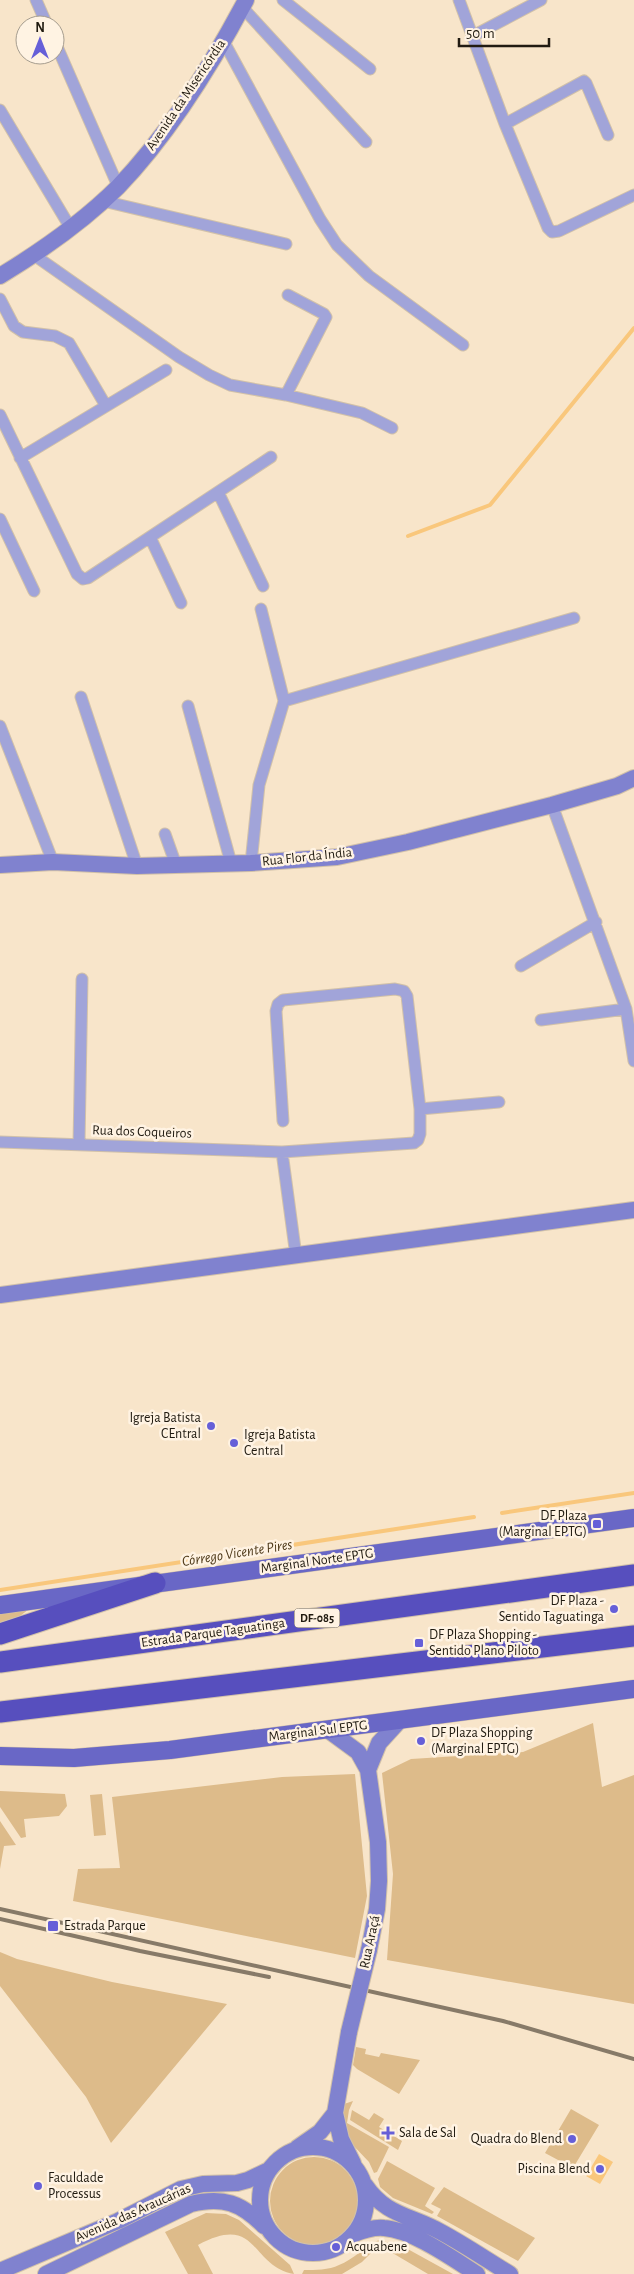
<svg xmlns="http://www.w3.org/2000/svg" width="634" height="2274" viewBox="0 0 634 2274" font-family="'Alegreya Sans',sans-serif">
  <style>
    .green { fill: #ddbb8a }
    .water { fill: #f9c77c }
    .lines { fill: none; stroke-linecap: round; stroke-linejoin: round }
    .stream { stroke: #f9c77c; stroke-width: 4 }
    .street-casing { stroke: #d1c1a9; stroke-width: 13 }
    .secondary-casing { stroke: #d1c1a9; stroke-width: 18 }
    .primary-casing { stroke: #d1c1a9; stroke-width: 19 }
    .highway-casing { stroke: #d1c1a9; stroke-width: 23 }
    .street { stroke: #a1a4d9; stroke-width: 11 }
    .secondary { stroke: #8082cf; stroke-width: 16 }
    .primary { stroke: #6967c6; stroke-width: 18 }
    .highway { stroke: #574fbe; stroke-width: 21 }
    .rail { stroke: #877a68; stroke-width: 4 }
    .secondary-bridge-casing { stroke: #d1c1a9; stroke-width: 18; stroke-linecap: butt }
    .secondary-bridge { stroke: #8082cf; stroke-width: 16 }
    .poi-dot { fill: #665fd8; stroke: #fff3e3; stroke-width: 2 }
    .labels { text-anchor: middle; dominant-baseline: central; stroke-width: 5; stroke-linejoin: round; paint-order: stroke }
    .shield { fill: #fff3e3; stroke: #645c50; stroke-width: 1 }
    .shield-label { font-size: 12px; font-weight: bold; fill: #211b11 }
    .street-label { font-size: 14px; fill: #211b11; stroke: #fff3e3 }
    .poi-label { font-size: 14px; fill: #211b11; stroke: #fff3e3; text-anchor: start }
    .water-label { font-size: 15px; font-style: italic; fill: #4f3a1a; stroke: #fff3e3 }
  </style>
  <rect width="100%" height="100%" fill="#f8e5ca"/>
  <path class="green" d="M 29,1609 L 10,1624 L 0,1627 L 0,1613 Z
    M 593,1723 L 602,1787 L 634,1775 L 634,2004 L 387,1960 L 393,1874 L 382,1773 L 411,1759 L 523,1752 Z
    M 355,1774 L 367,1896 L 355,1958 L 73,1901 L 78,1869 L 120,1868 L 112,1797 L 282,1777 Z
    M 0,1791 L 65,1794 L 67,1806 L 59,1816 L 24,1819 L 26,1837 L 21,1838 L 0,1807 Z
    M 102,1794 L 106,1835 L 94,1836 L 90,1795 Z
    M 0,1821 L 16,1845 L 4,1846 L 0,1869 Z
    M 0,1952 L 17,1959 L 112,1982 L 227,2004 L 111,2143 L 86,2097 L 0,1986 Z
    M 356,2047 L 366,2049 L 365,2054 L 379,2057 L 381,2053 L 420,2060 L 399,2094 L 357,2069 L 353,2065 Z
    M 353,2101 L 349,2110 L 347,2123 L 389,2147 L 377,2172 L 374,2173 L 369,2162 L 350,2142 L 339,2119 L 344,2104 Z
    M 571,2109 L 599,2125 L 573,2168 L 545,2153 Z
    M 352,2110 L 369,2120 L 374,2113 L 384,2119 L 379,2127 L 402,2141 L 398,2150 L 350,2120 Z
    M270 2201a44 44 0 1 1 88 0a44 44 0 1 1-88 0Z
    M 387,2161 L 435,2188 L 425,2206 L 434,2212 L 432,2214 L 393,2198 L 380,2187 L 378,2179 Z
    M 444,2187 L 535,2238 L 518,2261 L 437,2216 L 441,2209 L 431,2204 Z
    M 206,2213 L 226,2214 L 239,2220 L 290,2265 L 294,2274 C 250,2267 259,2212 198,2245 L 213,2274 L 188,2274 L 165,2232 Z
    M 379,2240 L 404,2247 L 453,2274 L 428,2274 L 379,2245 L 362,2262 L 342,2274 L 302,2274 L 304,2270 C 315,2270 329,2270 339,2265 C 353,2260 365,2246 379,2240 Z"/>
  <path class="water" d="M 599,2154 L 613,2162 L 600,2184 L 586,2176 Z"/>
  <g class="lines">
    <path class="stream" d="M 408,536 L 490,505 L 634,328
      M 502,1513 L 634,1493
      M 0,1590 L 474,1517"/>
    <g class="street-casing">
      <path id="street" d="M 36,0 L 47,25
        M 283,0 L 370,69
        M 459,0 L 505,124 L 548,228 L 552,232 L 559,231 L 634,195
        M 242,7 L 366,142
        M 473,36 L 541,0
        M 55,42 L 118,186
        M 224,42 L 320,219 L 337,245 L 369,276 L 463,345
        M 0,110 L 70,227
        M 505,124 L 584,81 L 586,83 L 608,135
        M 103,201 L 286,244
        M 34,255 L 179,357 L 209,375 L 230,385 L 286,395 L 362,413 L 392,428
        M 0,299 L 14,326 L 23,332 L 55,336 L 69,343 L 106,406
        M 286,395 L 326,317 L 324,314 L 288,295
        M 0,415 L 77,574 L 83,579 L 88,578 L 271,457
        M 20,458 L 166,370
        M 218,492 L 263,586
        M 0,519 L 34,591
        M 150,537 L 181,603
        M 261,609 L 284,701
        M 81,697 L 137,866
        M 188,706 L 231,863
        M 0,726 L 53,862
        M 552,805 L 626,1009 L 634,1061
        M 165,834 L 176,865
        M 251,863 L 259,785 L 284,701 L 574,618
        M 521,966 L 596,922
        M 541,1020 L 626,1009
        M 420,1109 L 499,1102
        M 0,1142 L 282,1152 L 414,1143 L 418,1140 L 420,1134 L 420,1109 L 407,996 L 404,991 L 395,989 L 283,1000 L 278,1004 L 276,1011 L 283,1121
        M 79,1144 L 82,979
        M 282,1152 L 296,1256"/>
    </g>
    <g class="secondary-casing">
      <path id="secondary" d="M 0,276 C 41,251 84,221 118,187 C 170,133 211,66 246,0
        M 0,865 L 53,862 L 137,866 L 251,863 L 337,857 L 408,842 L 552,805 L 617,786 L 634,778
        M 0,1295 L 634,1210
        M 328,1730 L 358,1752 L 368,1770 L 378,1842 L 379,1881 L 377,1909 L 369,1950
        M 368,1770 L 379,1743 L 400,1720
        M 335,2113 L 341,2139 L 353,2163
        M260 2200a53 53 0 1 1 106 0a53 53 0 1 1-106 0Z
        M 297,2148 L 320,2132 L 335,2113 L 349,2032
        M 365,2185 C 386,2216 411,2215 441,2232 C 465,2245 487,2260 510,2274
        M 354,2234 C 364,2230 374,2227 384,2228 C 413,2230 453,2259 477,2274
        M 0,2271 L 118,2221 L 181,2189 L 203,2184 L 237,2183 L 248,2180 L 269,2170
        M 46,2274 L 191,2204 C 223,2196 241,2203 264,2226"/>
    </g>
    <g class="primary-casing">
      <path id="primary" d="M 0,1605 L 634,1518
        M 0,1756 L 74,1758 L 170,1750 L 634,1689"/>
    </g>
    <g class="highway-casing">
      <path id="highway" d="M 0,1634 L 155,1583
        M 0,1662 L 634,1575
        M 0,1712 L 634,1636"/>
    </g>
    <use href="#street" class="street"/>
    <use href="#secondary" class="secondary"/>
    <use href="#primary" class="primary"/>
    <use href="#highway" class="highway"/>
    <path class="rail" d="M 0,1909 L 503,2021 L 634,2059
      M 0,1919 L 140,1951 L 269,1977"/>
    <g class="secondary-bridge-casing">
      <path id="secondary-bridge" d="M 349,2032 L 369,1950"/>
    </g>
    <use href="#secondary-bridge" class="secondary-bridge"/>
  </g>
  <g class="poi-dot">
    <circle cx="211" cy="1426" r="5"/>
    <circle cx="234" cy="1443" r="5"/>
    <rect x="592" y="1519" width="10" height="10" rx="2.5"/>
    <circle cx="614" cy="1609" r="5"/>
    <rect x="414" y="1638" width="10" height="10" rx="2.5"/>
    <circle cx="421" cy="1741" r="5"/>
    <rect x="47" y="1920" width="12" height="12" rx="2.5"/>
    <path d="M385.5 2125.5h5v5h5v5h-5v5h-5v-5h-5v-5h5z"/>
    <circle cx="572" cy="2139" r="5"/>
    <circle cx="600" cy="2169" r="5"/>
    <circle cx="38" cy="2186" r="5"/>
    <circle cx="336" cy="2247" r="5"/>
  </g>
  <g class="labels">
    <rect class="shield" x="294.5" y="1608.5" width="45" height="19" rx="4"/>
    <g class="shield-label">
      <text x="317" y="1618">DF-085</text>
    </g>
    <g class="street-label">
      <text transform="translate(186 95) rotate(-56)">Avenida da Misericórdia</text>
      <text transform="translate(307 857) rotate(-6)">Rua Flor da Índia</text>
      <text transform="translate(142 1132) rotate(2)">Rua dos Coqueiros</text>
      <text transform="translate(317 1561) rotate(-8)">Marginal Norte EPTG</text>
      <text transform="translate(213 1633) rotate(-8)">Estrada Parque Taguatinga</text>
      <text transform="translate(318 1731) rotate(-7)">Marginal Sul EPTG</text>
      <text transform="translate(370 1942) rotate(-78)">Rua Araçá</text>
      <text transform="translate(133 2213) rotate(-24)">Avenida das Araucárias</text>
    </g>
    <g class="poi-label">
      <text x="201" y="1418" text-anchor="end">Igreja Batista<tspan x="201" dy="16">CEntral</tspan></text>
      <text x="244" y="1435">Igreja Batista<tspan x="244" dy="16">Central</tspan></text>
      <text x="587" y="1516" text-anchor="end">DF Plaza<tspan x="587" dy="16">(Marginal EPTG)</tspan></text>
      <text x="604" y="1601" text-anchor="end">DF Plaza -<tspan x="604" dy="16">Sentido Taguatinga</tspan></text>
      <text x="429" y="1635">DF Plaza Shopping -<tspan x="429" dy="16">Sentido Plano Piloto</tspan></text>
      <text x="431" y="1733">DF Plaza Shopping<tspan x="431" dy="16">(Marginal EPTG)</tspan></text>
      <text x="64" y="1926">Estrada Parque</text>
      <text x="399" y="2133">Sala de Sal</text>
      <text x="562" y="2139" text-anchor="end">Quadra do Blend</text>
      <text x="590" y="2169" text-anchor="end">Piscina Blend</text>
      <text x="48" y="2178">Faculdade<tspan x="48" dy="16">Processus</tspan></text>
      <text x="346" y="2247">Acquabene</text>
    </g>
    <g class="water-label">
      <text transform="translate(237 1553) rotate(-9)">Córrego Vicente Pires</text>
    </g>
  </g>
  <g transform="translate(40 40)"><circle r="24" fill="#fff3e3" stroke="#a69d8f"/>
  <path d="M0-4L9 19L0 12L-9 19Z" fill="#665fd8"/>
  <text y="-8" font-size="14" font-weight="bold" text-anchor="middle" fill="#211b11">N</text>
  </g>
  <path d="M459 38v8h90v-8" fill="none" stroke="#211b11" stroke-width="2.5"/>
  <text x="466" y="38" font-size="15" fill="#211b11" stroke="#fff3e3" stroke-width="4" paint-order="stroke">50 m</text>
</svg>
